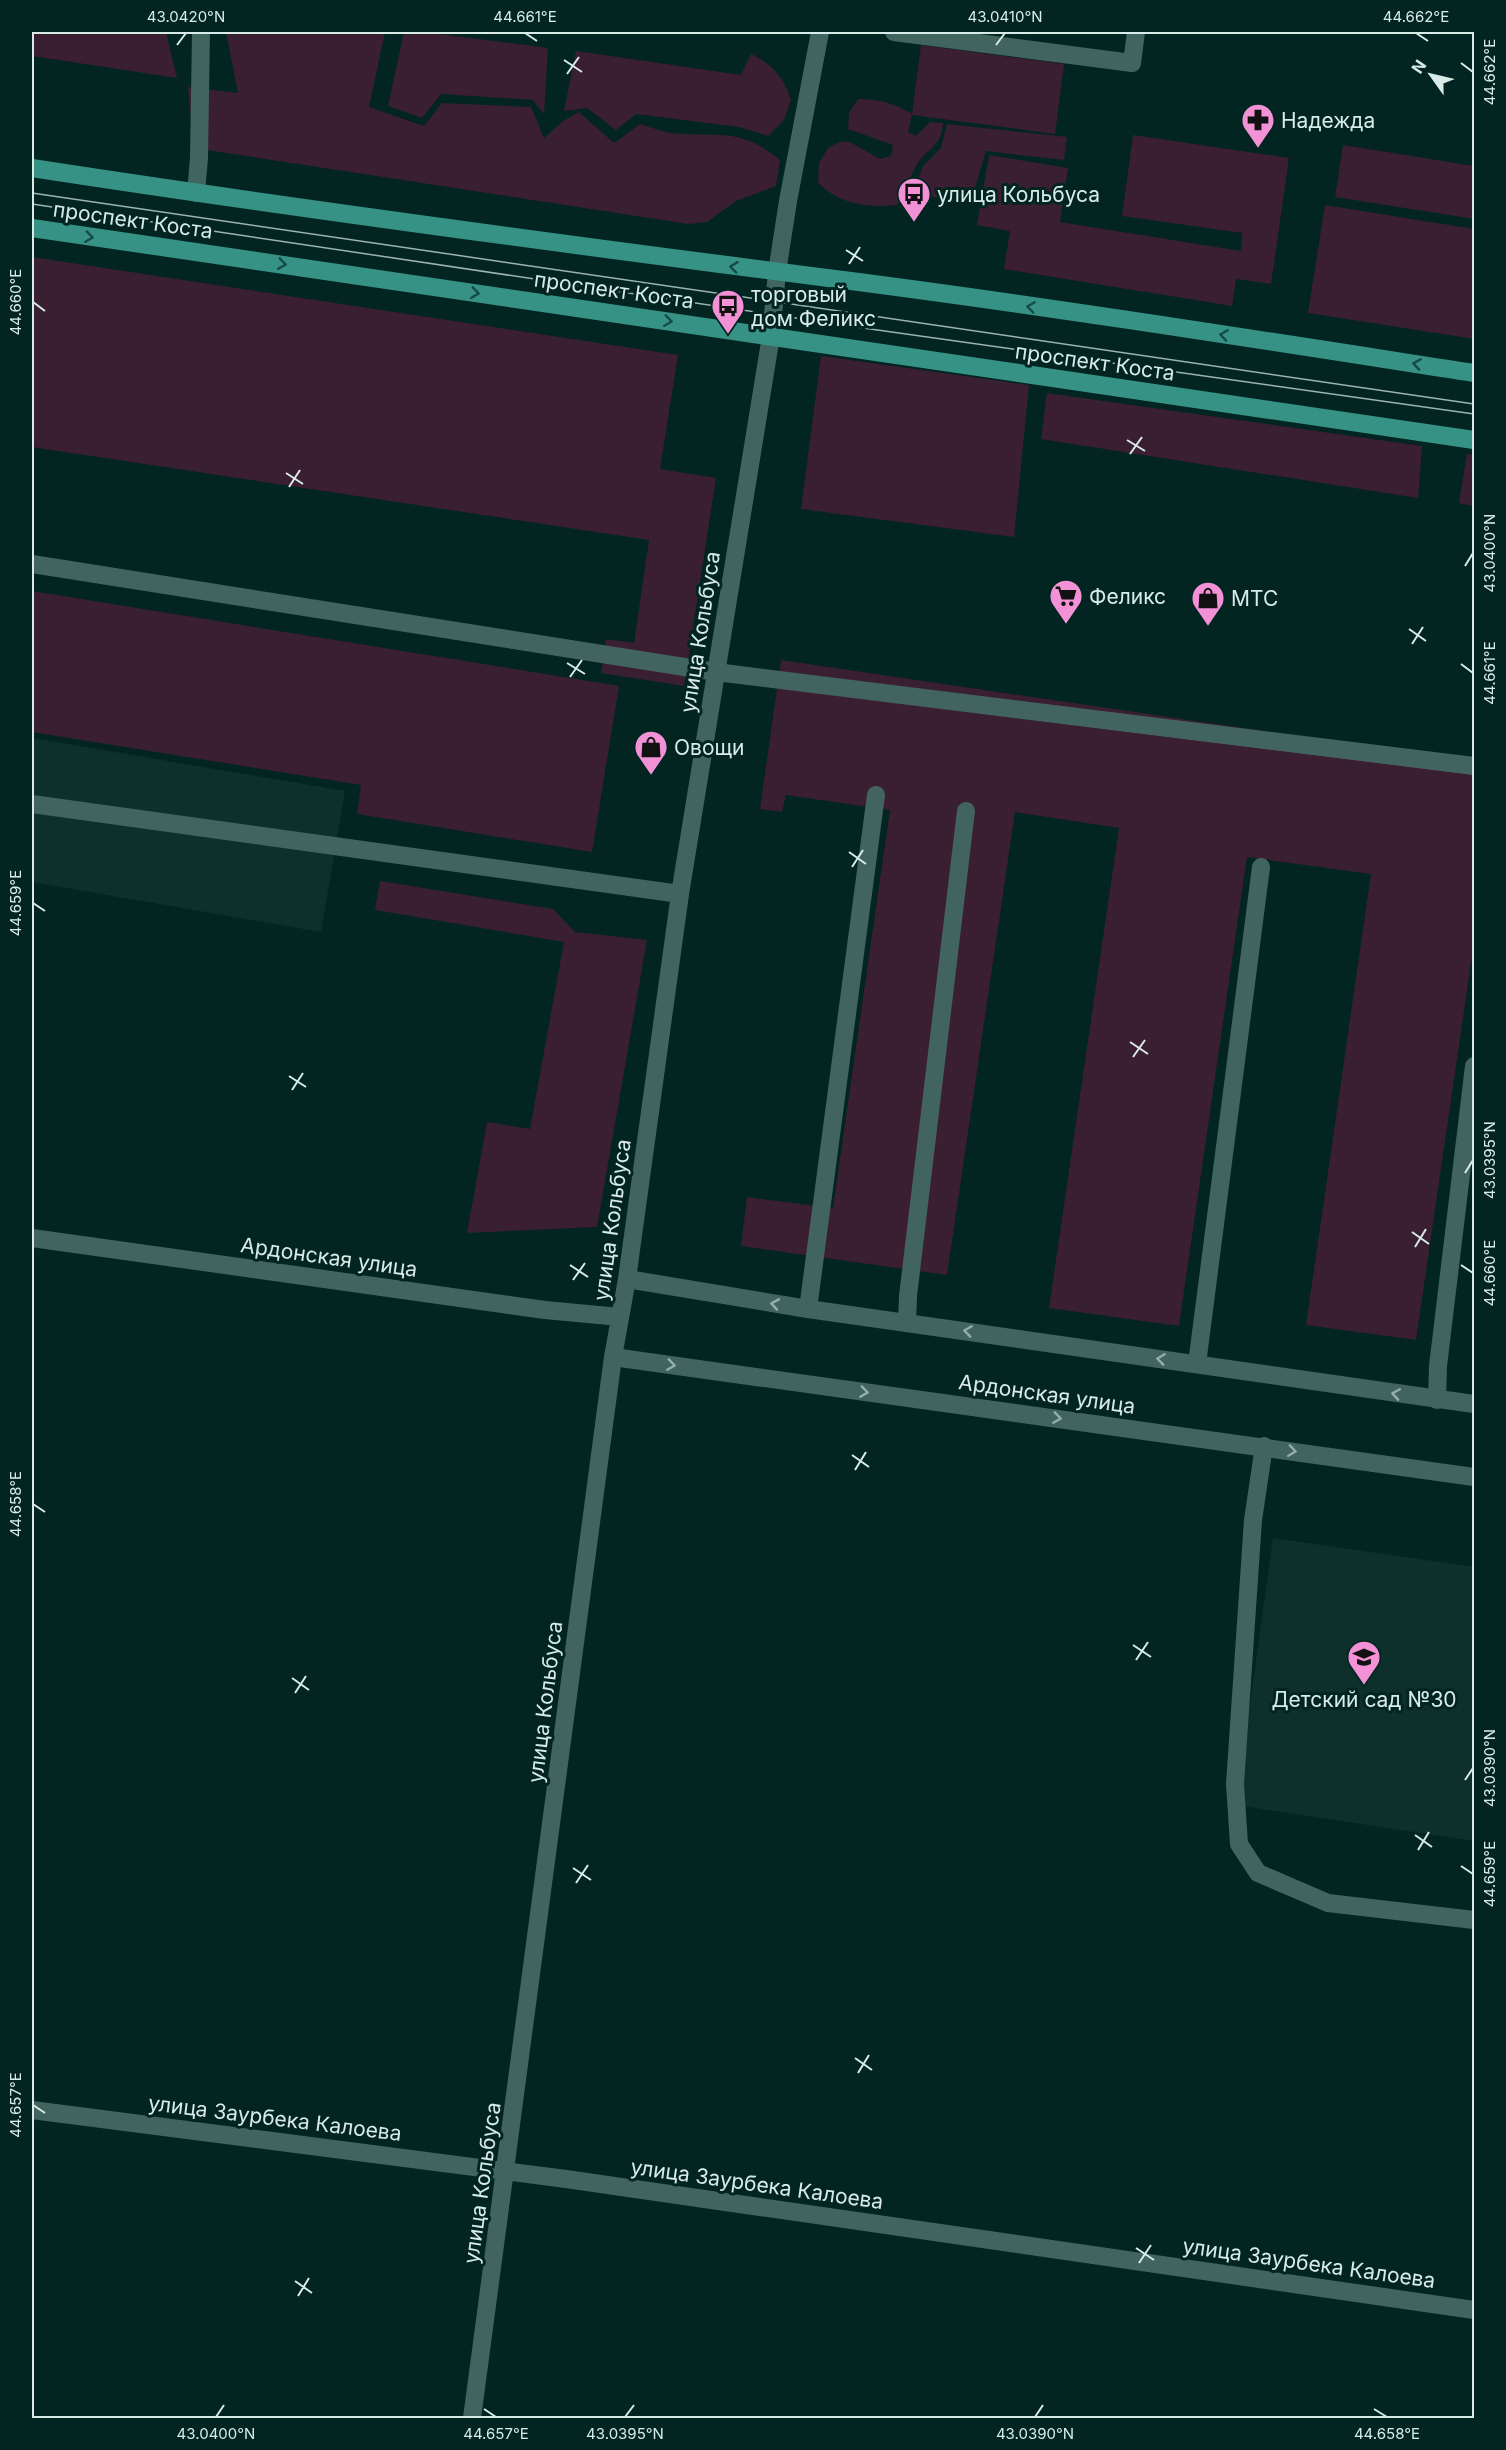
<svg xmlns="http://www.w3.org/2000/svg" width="1506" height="2450" viewBox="0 0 1506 2450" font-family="Inter,sans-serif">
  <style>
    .built { fill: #0d302b }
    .green { fill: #3a1e32 }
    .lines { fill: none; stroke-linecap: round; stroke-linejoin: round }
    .service { stroke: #42645e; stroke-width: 18 }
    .minor { stroke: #42645e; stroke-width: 18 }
    .tertiary { stroke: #42645e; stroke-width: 18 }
    .primary { stroke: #379286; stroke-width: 18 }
    .tram { stroke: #9cb3af; stroke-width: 1.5 }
    .oneway { stroke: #154b44 }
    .oneway2 { stroke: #94aea9 }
    .ticks { fill: none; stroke: #d8ebe7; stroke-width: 2 }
    .labels { text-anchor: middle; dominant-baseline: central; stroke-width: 6; stroke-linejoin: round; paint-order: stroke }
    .poi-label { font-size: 21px; fill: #d8ebe7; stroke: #022521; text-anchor: start }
    .street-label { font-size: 21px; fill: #d8ebe7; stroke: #022521 }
    .neatline { fill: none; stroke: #d8ebe7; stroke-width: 2 }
    .ticks-label { font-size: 15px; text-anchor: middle; fill: #d8ebe7 }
  </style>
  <rect width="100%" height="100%" fill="#022521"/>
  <path class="built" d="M 32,738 L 345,791 L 321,932 L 32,882 Z
    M 1273,1538 L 1474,1567 L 1474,1841 L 1236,1805 Z"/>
  <path class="green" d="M 32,32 L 166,32 L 177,78 L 32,56 Z
    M 226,32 L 385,32 L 369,107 L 424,126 L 442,103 L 531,107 L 544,138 L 563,121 L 579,112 L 614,143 L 640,124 C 650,127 661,131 671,133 C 718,138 739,126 780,160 L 776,186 L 736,201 L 707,222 L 688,224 L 194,148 L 188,87 L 238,93 Z
    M 404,32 L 424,32 L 548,48 L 544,114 L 533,100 L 441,94 L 422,118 L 388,106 Z
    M 921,45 L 1064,64 L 1055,134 L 912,115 L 908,132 L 916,136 L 930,122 L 943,123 C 942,148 925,149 916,166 C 908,180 907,192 897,205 C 867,208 839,205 818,182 L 819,163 L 828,148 L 839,142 L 850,142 L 880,159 L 891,156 L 893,145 L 848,129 L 849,113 L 858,99 C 878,99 895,103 912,114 Z
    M 576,51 L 741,75 L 751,54 C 774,65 783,77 791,100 L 784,120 L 768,136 L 739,127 L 636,114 L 616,130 L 587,108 L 564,111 Z
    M 947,124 L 1067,137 L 1064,160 L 986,151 L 971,201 L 912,195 L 923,166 L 941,148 Z
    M 1133,135 L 1289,158 L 1271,284 L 1236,279 L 1232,306 L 1004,269 L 1010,231 L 977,225 L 989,155 L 1068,168 L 1060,222 L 1241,251 L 1242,233 L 1122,216 Z
    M 1343,145 L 1474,166 L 1474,219 L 1335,197 Z
    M 1325,205 L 1474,229 L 1474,339 L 1308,313 Z
    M 32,257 L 678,355 L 660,469 L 716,478 L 684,686 L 601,673 L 606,639 L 634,643 L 649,540 L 32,447 Z
    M 821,356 L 1029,385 L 1014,537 L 801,509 Z
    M 1047,393 L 1422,446 L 1418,498 L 1041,439 Z
    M 1467,454 L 1474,455 L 1474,506 L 1459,503 Z
    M 32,591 L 619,686 L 592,852 L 357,814 L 361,785 L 32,732 Z
    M 781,660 L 1474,762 L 1474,942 L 1416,1340 L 1306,1325 L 1371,874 L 1247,857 L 1179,1326 L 1049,1308 L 1119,828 L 1015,812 L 947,1275 L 741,1246 L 747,1197 L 833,1208 L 890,810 L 786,795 L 782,812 L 760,809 Z
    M 380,881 L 553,909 L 575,932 L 647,940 L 597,1227 L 467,1233 L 487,1122 L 530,1129 L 564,942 L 375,910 Z"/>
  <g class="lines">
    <path class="service" d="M 894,32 L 1132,63 L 1136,32
      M 196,193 L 199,158 L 201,32
      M 32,564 L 716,672 L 1474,766
      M 32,804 L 680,894
      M 808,1309 L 876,795
      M 907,1323 L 908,1296 L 966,811
      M 1197,1364 L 1261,867
      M 1437,1400 L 1438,1366 L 1474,1066
      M 1264,1446 L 1253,1520 L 1235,1784 L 1239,1844 L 1258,1873 L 1328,1903 L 1474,1920"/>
    <path class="minor" d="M 777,272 L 788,201 L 820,32
      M 32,2110 L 566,2179 L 1474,2310
      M 472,2418 L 613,1357"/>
    <path class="tertiary" d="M 777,272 L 771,336 L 680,894 L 627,1279 L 613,1357 L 1474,1477
      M 32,1238 L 545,1310 L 620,1317
      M 627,1279 L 808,1309 L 1474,1404"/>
    <path class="primary" d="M 32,168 C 304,210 578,246 851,281 C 1059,308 1267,341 1474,373
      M 32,228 L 1474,440"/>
    <path class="tram" d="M 32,193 L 1474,404
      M 32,204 L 849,326 L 1474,414"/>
  </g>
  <defs><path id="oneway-chevron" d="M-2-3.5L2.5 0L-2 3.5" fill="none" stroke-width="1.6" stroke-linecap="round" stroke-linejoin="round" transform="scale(1.5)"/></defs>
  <g class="oneway">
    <use href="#oneway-chevron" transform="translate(89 237) rotate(8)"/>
    <use href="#oneway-chevron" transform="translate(282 264) rotate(8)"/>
    <use href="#oneway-chevron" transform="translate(734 267) rotate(-173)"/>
    <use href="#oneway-chevron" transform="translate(475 293) rotate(8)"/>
    <use href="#oneway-chevron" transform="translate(1031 307) rotate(-172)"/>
    <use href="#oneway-chevron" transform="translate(668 321) rotate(8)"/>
    <use href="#oneway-chevron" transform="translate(1224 335) rotate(-172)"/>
    <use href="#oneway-chevron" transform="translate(1417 364) rotate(-171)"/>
  </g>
  <g class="oneway2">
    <use href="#oneway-chevron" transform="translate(775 1304) rotate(-170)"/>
    <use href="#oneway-chevron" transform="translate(968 1331) rotate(-172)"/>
    <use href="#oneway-chevron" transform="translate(1161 1359) rotate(-172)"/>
    <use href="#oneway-chevron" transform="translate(671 1365) rotate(8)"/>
    <use href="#oneway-chevron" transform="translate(864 1392) rotate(8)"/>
    <use href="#oneway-chevron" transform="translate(1396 1394) rotate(-171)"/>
    <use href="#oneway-chevron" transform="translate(1057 1418) rotate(8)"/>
    <use href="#oneway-chevron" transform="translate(1292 1451) rotate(8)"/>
  </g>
  <path class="ticks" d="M 525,33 L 537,41M 1416,33 L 1428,41M 177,45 L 186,33M 996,45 L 1005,33M 564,60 L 582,72M 1461,63 L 1473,72M 567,74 L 579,57M 846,250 L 863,261M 849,264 L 860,247M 33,302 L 45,311M 1127,440 L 1145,451M 1130,454 L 1142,437M 286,473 L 303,484M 289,487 L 300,470M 1465,566 L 1473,553M 1409,629 L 1426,641M 1412,644 L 1423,627M 567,663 L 585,674M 1461,664 L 1473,673M 570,677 L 582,660M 849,852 L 866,864M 852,867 L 863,850M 33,903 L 45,911M 1130,1042 L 1148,1054M 1133,1057 L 1145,1040M 289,1076 L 306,1087M 292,1090 L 303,1073M 1465,1173 L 1473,1160M 1412,1232 L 1429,1244M 1415,1247 L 1426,1229M 570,1265 L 588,1277M 1461,1265 L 1473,1273M 573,1280 L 585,1263M 852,1455 L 869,1467M 855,1470 L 866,1452M 33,1504 L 45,1512M 1133,1645 L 1151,1657M 1136,1660 L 1148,1642M 292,1678 L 309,1690M 295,1693 L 306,1676M 1465,1780 L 1473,1768M 1415,1835 L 1432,1847M 1418,1850 L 1429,1832M 1461,1866 L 1473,1874M 573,1868 L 591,1880M 576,1883 L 588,1865M 855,2058 L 872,2070M 858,2073 L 869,2055M 33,2105 L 45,2113M 1136,2248 L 1154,2260M 1139,2263 L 1151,2245M 295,2281 L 312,2293M 298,2296 L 309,2278M 484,2409 L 496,2417M 1374,2409 L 1387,2417M 216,2417 L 224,2405M 625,2417 L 634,2405M 1035,2417 L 1043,2405"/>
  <defs>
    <g id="pharmacy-pin" transform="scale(1.725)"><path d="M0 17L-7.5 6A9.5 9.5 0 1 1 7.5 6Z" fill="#f391d6" stroke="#022521"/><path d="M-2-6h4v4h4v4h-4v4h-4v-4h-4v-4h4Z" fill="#111"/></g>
    <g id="bus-pin" transform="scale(1.725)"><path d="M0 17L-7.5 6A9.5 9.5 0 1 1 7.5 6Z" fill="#f391d6" stroke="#022521"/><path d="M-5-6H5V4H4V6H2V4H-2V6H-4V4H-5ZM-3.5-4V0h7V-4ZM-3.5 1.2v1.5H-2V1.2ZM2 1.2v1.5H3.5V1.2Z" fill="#111"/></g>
    <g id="supermarket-pin" transform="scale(1.725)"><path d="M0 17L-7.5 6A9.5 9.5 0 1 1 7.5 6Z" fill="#f391d6" stroke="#022521"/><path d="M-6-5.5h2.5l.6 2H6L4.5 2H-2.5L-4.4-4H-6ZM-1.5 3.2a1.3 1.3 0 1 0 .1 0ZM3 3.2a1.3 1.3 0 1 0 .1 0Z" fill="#111"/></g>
    <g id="shop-pin" transform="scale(1.725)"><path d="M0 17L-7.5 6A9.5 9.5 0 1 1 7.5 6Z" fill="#f391d6" stroke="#022521"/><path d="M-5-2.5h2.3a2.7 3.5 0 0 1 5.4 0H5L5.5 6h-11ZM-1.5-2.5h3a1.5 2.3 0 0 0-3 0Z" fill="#111"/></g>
    <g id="school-pin" transform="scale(1.725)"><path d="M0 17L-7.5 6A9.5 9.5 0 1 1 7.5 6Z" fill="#f391d6" stroke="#022521"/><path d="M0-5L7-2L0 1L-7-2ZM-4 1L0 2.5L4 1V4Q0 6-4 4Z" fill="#111"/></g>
  </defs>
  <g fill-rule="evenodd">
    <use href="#pharmacy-pin" x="1258" y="120"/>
    <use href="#bus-pin" x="914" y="194"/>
    <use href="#bus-pin" x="728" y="306"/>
    <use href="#supermarket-pin" x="1066" y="596"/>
    <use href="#shop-pin" x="1208" y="598"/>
    <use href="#shop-pin" x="651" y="747"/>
    <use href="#school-pin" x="1364" y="1657"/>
  </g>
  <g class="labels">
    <g class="poi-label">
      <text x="1281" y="120">Надежда</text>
      <text x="937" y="194">улица Кольбуса</text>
      <text x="751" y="294">торговый<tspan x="751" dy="24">дом Феликс</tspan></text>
      <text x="1089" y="596">Феликс</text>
      <text x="1231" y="598">МТС</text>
      <text x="674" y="747">Овощи</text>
      <text x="1364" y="1699" text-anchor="middle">Детский сад №30</text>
    </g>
    <g class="street-label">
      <text transform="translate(133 220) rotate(8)">проспект Коста</text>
      <text transform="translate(614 290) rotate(8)">проспект Коста</text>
      <text transform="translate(1095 362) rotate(8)">проспект Коста</text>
      <text transform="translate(700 632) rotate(-81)">улица Кольбуса</text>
      <text transform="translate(612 1220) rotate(-82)">улица Кольбуса</text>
      <text transform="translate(329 1257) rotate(8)">Ардонская улица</text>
      <text transform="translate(1047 1394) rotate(8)">Ардонская улица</text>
      <text transform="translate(545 1702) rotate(-83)">улица Кольбуса</text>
      <text transform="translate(275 2118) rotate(7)">улица Заурбека Калоева</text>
      <text transform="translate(482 2183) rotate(-82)">улица Кольбуса</text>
      <text transform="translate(757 2184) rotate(8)">улица Заурбека Калоева</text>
      <text transform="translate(1309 2263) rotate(8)">улица Заурбека Калоева</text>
    </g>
  </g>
  <rect width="1506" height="2450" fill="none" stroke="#022521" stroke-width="66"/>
  <g transform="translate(1431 75) rotate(304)" stroke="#022521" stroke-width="4.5" paint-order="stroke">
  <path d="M0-4.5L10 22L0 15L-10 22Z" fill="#d8ebe7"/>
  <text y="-9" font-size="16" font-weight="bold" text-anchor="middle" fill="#d8ebe7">N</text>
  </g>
  <rect x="33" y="33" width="1440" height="2384" class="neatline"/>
  <g class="ticks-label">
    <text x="186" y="22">43.0420°N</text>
    <text x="525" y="22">44.661°E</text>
    <text x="1005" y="22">43.0410°N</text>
    <text x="1416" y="22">44.662°E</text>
    <text transform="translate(1490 72) rotate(-90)" y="5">44.662°E</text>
    <text transform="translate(16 302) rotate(-90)" y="5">44.660°E</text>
    <text transform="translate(1490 553) rotate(-90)" y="5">43.0400°N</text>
    <text transform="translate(1490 673) rotate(-90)" y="5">44.661°E</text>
    <text transform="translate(16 903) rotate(-90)" y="5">44.659°E</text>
    <text transform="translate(1490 1160) rotate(-90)" y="5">43.0395°N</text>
    <text transform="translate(1490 1273) rotate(-90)" y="5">44.660°E</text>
    <text transform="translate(16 1504) rotate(-90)" y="5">44.658°E</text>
    <text transform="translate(1490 1768) rotate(-90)" y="5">43.0390°N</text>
    <text transform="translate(1490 1874) rotate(-90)" y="5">44.659°E</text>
    <text transform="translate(16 2105) rotate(-90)" y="5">44.657°E</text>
    <text x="216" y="2439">43.0400°N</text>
    <text x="496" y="2439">44.657°E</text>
    <text x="625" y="2439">43.0395°N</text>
    <text x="1035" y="2439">43.0390°N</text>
    <text x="1387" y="2439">44.658°E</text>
  </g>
</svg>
